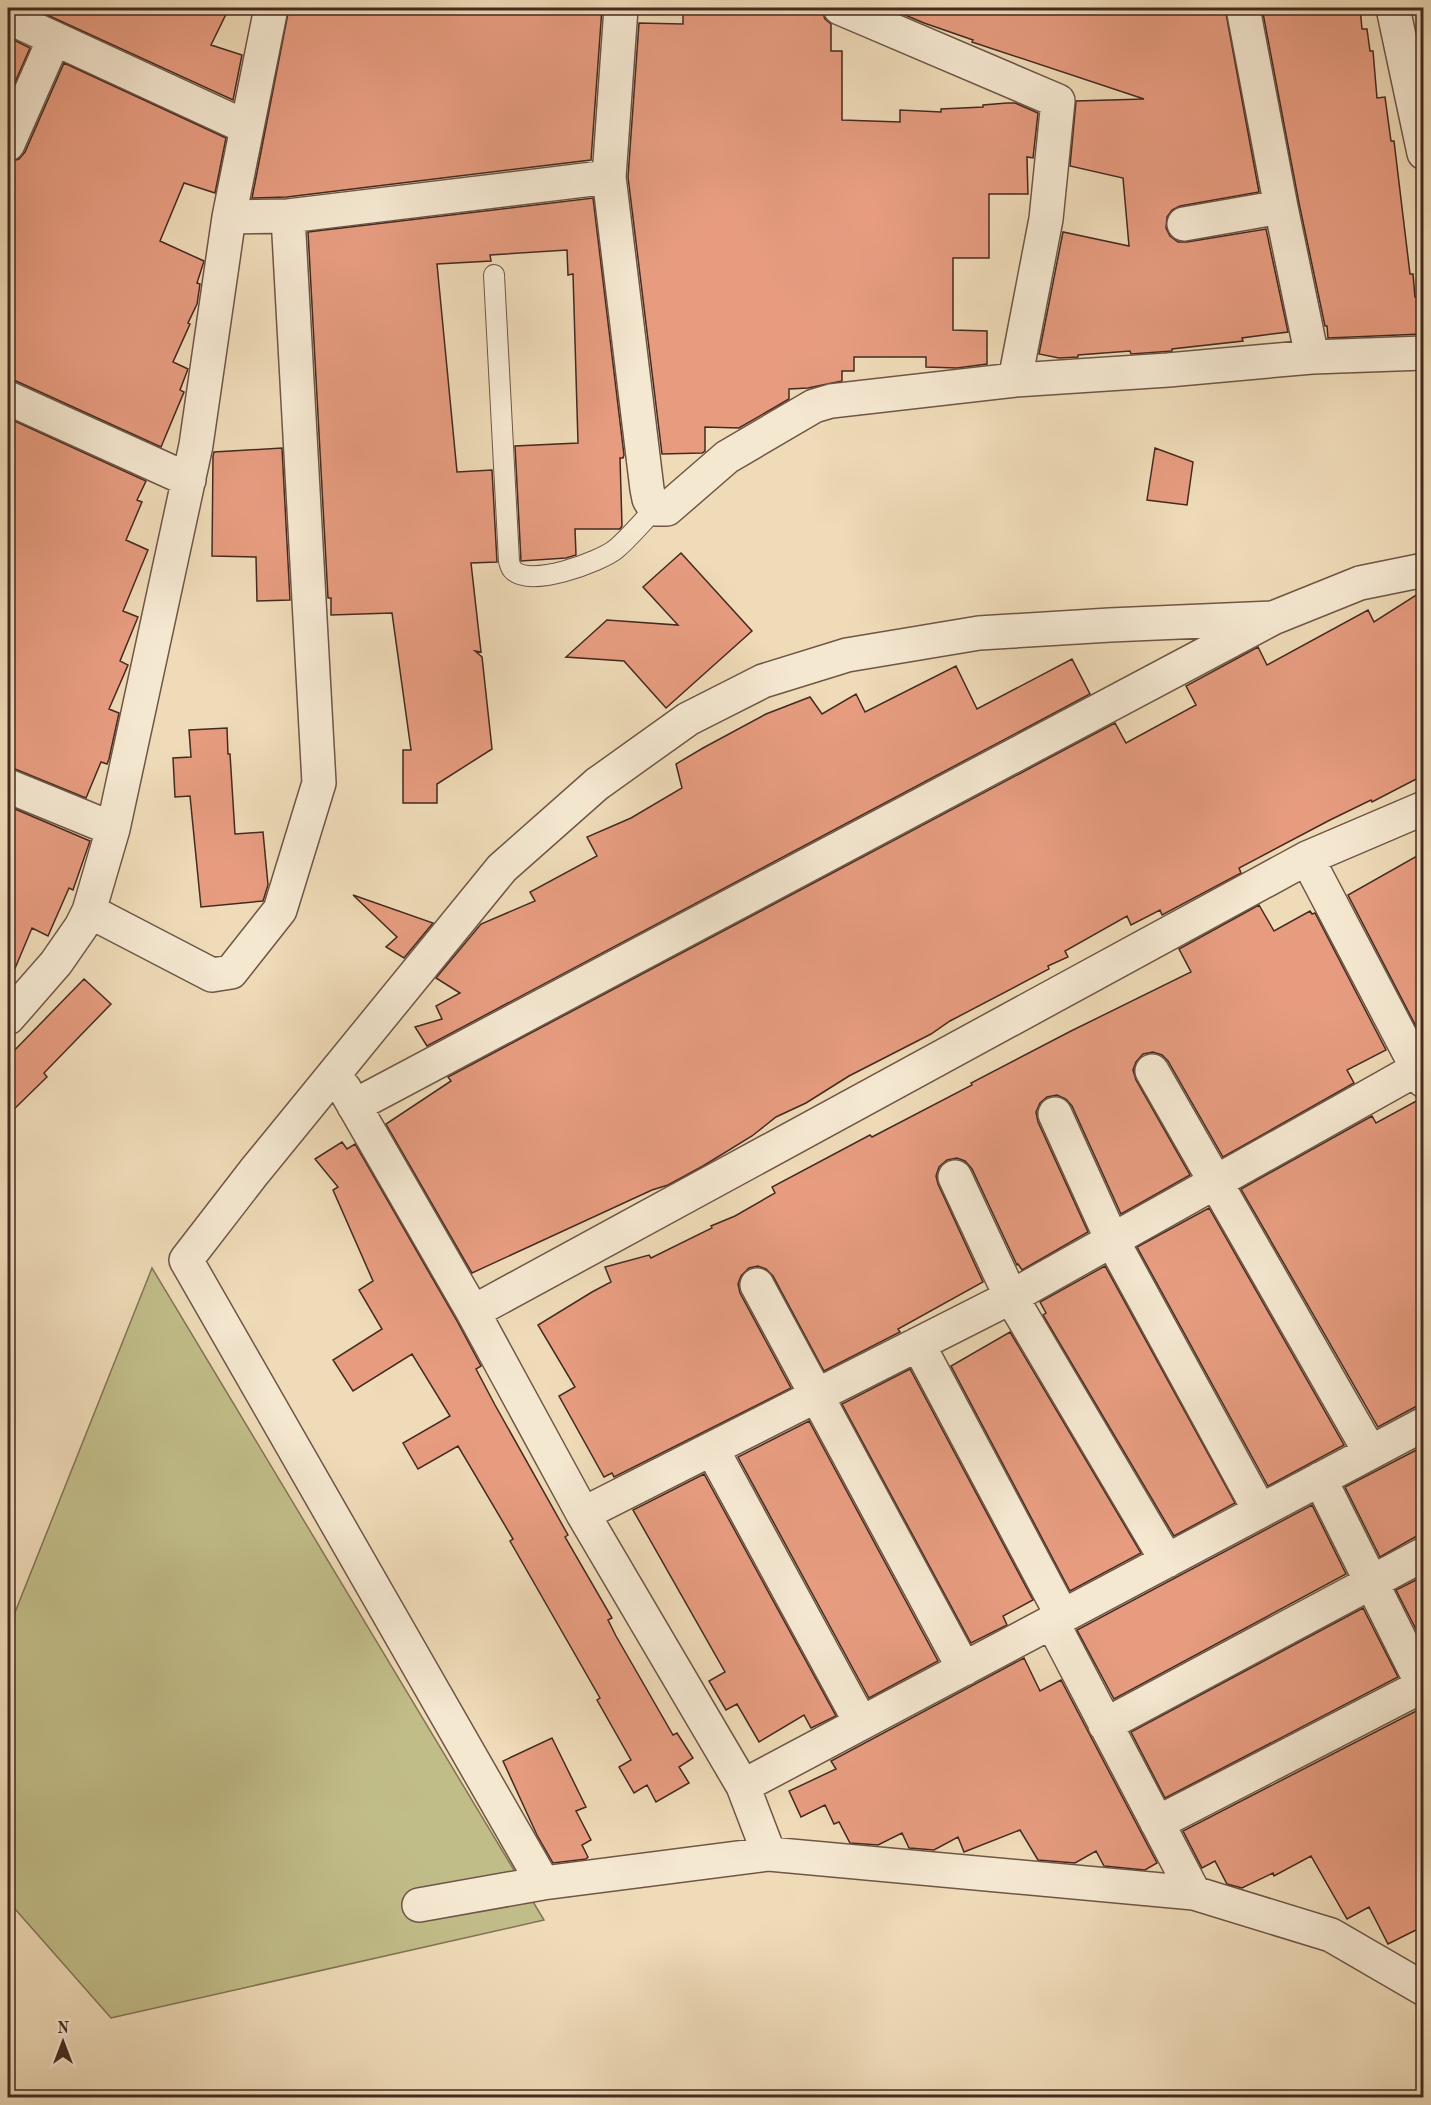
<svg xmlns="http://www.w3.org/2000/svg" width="1431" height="2105" viewBox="0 0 1431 2105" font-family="'Old Standard TT',serif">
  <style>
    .green { fill: #c1bd89; stroke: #827454; stroke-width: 1.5 }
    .building { fill: #e79c80; stroke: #442a20; stroke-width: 1.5 }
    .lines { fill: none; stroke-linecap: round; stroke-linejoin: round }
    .service-casing { stroke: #6f5646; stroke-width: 22 }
    .minor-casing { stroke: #6f5646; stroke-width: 36 }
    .tertiary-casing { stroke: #6f5646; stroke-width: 36 }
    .service { stroke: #f5e8d1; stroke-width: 20 }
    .minor { stroke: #f5e8d1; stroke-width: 33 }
    .tertiary { stroke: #f5e8d1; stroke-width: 33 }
  </style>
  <rect width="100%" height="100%" fill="#efdbb8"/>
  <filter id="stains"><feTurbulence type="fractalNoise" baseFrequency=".00333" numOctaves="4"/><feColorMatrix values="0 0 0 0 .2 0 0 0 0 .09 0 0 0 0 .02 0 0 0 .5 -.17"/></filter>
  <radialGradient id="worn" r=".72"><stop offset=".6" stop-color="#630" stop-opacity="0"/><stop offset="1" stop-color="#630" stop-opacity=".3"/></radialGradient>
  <path class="green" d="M 152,1268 L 544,1920 L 111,2018 L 8,1901 L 8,1630 Z"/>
  <path class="building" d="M 32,8 L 229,8 L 211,45 L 242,55 L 233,100 Z
    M 289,8 L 602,8 L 591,160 L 287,197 L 252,198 Z
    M 683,8 L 813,8 L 822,11 L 825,19 L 831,24 L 831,51 L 842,51 L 842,120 L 900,122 L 900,110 L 941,112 L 941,109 L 983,107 L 983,105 L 1007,103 L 1015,103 L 1038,113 L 1033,158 L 1027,157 L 1028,194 L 989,194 L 989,258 L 953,258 L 953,330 L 987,331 L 987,364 L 957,368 L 926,367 L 926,357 L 854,357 L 854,371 L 842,371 L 842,381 L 808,388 L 789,389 L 789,399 L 739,428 L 705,427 L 705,451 L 702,453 L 662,454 L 628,177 L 639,23 L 683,24 Z
    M 893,8 L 1225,8 L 1259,192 L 1180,206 L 1172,210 L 1167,217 L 1166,228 L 1170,236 L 1178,242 L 1187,242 L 1266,229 L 1288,332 L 1242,338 L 1243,341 L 1172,349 L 1172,351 L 1131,354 L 1130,351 L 1078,355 L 1078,357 L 1059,358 L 1039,354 L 1063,232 L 1129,246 L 1123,178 L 1070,166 L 1076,101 L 1144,99 L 972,42 L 973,40 L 924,23 L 893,10 Z
    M 1262,8 L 1360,8 L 1362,29 L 1367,29 L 1370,51 L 1373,51 L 1377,98 L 1385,97 L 1391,141 L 1394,141 L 1410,274 L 1413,274 L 1415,297 L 1419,297 L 1422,334 L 1328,338 L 1327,326 L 1325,326 L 1299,203 Z
    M 8,37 L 30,48 L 8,98 Z
    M 64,63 L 226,138 L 215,193 L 184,183 L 160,241 L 204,261 L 197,283 L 200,284 L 197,304 L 188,323 L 190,324 L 173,362 L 188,369 L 180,390 L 184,392 L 161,447 L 16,381 L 8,379 L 8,162 L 19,159 L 25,152 Z
    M 593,198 L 624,455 L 623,458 L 620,458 L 622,526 L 620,529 L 575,529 L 576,555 L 566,558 L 521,561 L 515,446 L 578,443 L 573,274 L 568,275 L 567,250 L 490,255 L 491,261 L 437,264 L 457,472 L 492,470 L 497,562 L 471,563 L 481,652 L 475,651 L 482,657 L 492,749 L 437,784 L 437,803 L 403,803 L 403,750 L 411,750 L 392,613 L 331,615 L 331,598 L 328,598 L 308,232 Z
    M 8,418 L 146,481 L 137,500 L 142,502 L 126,540 L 148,550 L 123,611 L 138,617 L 120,661 L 128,665 L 109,709 L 119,713 L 109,759 L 107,764 L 101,762 L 86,798 L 15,769 L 8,768 Z
    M 282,448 L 290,600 L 257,601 L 256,557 L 212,556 L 213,456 L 214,452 Z
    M 1155,448 L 1193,462 L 1187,505 L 1147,500 Z
    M 681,553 L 752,631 L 666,708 L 624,661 L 566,657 L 607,620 L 678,625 L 643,587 Z
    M 1424,590 L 1424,775 L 1372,802 L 1371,800 L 1330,820 L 1239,868 L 1241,873 L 1162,915 L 1160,910 L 1131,925 L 1127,916 L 1065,951 L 1068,957 L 1048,966 L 1049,969 L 950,1021 L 931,1034 L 849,1076 L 806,1103 L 776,1117 L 752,1136 L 703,1166 L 668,1185 L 652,1190 L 472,1273 L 386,1124 L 451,1081 L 448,1077 L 1115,723 L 1126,743 L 1196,705 L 1186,686 L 1258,647 L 1267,665 L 1368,610 L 1374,622 Z
    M 1072,659 L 1090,694 L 427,1046 L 415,1027 L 442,1019 L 436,1006 L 460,993 L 436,978 L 481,924 L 535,901 L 530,892 L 597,856 L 587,837 L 631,818 L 682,788 L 676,764 L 703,748 L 766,714 L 810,697 L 822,714 L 856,694 L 865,712 L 956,666 L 977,709 Z
    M 227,728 L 228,754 L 230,754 L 235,834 L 263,832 L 268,885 L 263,901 L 201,907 L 190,796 L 175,797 L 173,758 L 191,757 L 189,730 Z
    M 8,806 L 90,841 L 73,890 L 69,888 L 48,936 L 32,928 L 8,985 Z
    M 1424,852 L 1424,1030 L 1419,1032 L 1348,895 Z
    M 353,895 L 433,923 L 404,958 L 386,947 L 397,937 Z
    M 1259,905 L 1274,931 L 1310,911 L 1312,914 L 1315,913 L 1386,1050 L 1347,1070 L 1354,1083 L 1223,1157 L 1168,1061 L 1162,1055 L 1153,1052 L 1143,1054 L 1136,1062 L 1133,1070 L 1136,1080 L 1190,1175 L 1121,1214 L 1072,1106 L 1066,1099 L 1057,1095 L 1047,1097 L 1040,1103 L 1036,1112 L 1038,1122 L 1088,1232 L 1022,1270 L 1018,1264 L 1017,1265 L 972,1169 L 965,1161 L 957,1158 L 947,1160 L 939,1167 L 936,1176 L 938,1184 L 983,1282 L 898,1329 L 900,1332 L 824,1371 L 773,1276 L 766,1269 L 758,1266 L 749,1268 L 741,1276 L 738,1284 L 740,1293 L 791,1388 L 614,1477 L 612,1473 L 604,1477 L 559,1396 L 575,1387 L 538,1325 L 592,1292 L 611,1282 L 605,1267 L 649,1255 L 651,1258 L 712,1228 L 711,1226 L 735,1216 L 775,1193 L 772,1187 L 870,1135 L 872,1137 L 972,1085 L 971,1083 L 1071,1031 L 1191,972 L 1179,949 Z
    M 84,979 L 111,1004 L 44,1073 L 47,1077 L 8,1115 L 8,1057 Z
    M 1420,1099 L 1424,1100 L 1424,1405 L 1415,1407 L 1378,1427 L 1241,1189 L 1372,1116 L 1376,1123 Z
    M 342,1142 L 347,1149 L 355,1144 L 457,1321 L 481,1366 L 476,1369 L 495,1405 L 568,1535 L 565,1537 L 612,1618 L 608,1620 L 616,1636 L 673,1735 L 677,1733 L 693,1758 L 679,1767 L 689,1783 L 656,1802 L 647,1785 L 634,1793 L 619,1767 L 631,1760 L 597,1700 L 600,1698 L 510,1541 L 513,1539 L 458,1446 L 418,1469 L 403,1443 L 450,1416 L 412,1354 L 353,1391 L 333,1360 L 382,1329 L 359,1290 L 373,1281 L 333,1190 L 338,1187 L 315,1159 Z
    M 1209,1208 L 1344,1445 L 1268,1486 L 1137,1247 Z
    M 1105,1266 L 1235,1503 L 1174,1536 L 1043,1315 L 1046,1313 L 1040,1302 Z
    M 1010,1332 L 1141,1553 L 1070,1591 L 951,1366 Z
    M 910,1369 L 1033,1600 L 1003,1616 L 1007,1625 L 971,1643 L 842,1404 Z
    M 809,1421 L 938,1661 L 869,1698 L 738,1457 Z
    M 1424,1446 L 1424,1535 L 1415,1537 L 1380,1557 L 1345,1487 Z
    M 704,1474 L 836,1716 L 811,1728 L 804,1715 L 759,1742 L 737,1704 L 726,1710 L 709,1681 L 725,1672 L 633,1510 Z
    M 1312,1505 L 1346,1574 L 1114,1699 L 1077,1630 Z
    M 1424,1576 L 1424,1645 L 1396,1590 Z
    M 1363,1608 L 1398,1677 L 1165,1798 L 1131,1732 Z
    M 1024,1658 L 1040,1691 L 1061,1680 L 1157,1863 L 1145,1870 L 1104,1866 L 1096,1851 L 1075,1863 L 1038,1860 L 1020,1830 L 964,1852 L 958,1837 L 934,1850 L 909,1848 L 902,1833 L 878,1845 L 850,1843 L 839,1822 L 834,1824 L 825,1805 L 801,1817 L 789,1791 L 836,1769 L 831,1761 Z
    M 1424,1707 L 1424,1926 L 1388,1944 L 1369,1907 L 1347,1919 L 1311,1856 L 1274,1876 L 1273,1873 L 1242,1888 L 1227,1884 L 1215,1861 L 1202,1868 L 1183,1831 Z
    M 552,1738 L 586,1807 L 576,1811 L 591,1840 L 582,1845 L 588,1857 L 586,1859 L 553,1863 L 537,1835 L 503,1761 Z"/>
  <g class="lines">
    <g class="service-casing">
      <path id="service" d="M 494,275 L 509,561 C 509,562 511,568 512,569 C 528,589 600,562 616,549 C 630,537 642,522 655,509"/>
    </g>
    <g class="minor-casing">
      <path id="minor" d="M 621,8 L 609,177 L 647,489 L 649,499 L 655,509 L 667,509 L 727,457 L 814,406 L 831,401 L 1015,380 L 1168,370 L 1312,357 L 1424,353
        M 840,8 L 1058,101 L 1046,219 L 1015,380
        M 1243,8 L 1281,207 L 1312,357
        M 8,17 L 246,127
        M 8,144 L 54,39
        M 229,217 L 288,216 L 609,177
        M 1184,224 L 1281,207
        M 8,398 L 189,480
        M 8,786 L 113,829
        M 1307,858 L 1424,1081
        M 89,911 L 212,975 L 231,972 L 280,910 L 319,783 L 288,216
        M 8,1018 L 56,963 L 81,927 L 89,911 L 113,829 L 196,445 L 229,217 L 271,8
        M 1152,1071 L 1370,1452
        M 344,1088 L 473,1312 L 583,1514 L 743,1786 L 769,1854
        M 354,1106 L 1273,618 L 1360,583 L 1424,570
        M 1055,1114 L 1112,1240 L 1260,1511
        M 955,1177 L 1011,1297 L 1167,1561
        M 757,1285 L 964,1669
        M 473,1312 L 1307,858 L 1424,808
        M 918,1344 L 1063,1617
        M 712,1449 L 861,1723
        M 1320,1479 L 1424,1688
        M 583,1514 L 1011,1297 L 1417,1069
        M 1052,1622 L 1194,1893
        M 1105,1725 L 1424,1554
        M 743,1786 L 1424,1424
        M 1157,1823 L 1424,1685
        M 543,1883 L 186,1260 L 254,1172 L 502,868 L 597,784 L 688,719 L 763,681 L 847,655 L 979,633 L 1110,625 L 1273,618
        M 419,1905 L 543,1883 L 769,1854 L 1194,1893 L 1331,1935 L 1424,1989"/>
    </g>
    <g class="tertiary-casing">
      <path id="tertiary" d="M 1393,8 L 1424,153"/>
    </g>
    <use href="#service" class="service"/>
    <use href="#minor" class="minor"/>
    <use href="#tertiary" class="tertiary"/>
  </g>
  <rect width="1431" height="2105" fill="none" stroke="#efdbb8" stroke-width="30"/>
  <rect x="9" y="9" width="1413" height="2087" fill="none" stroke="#442a20" stroke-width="3"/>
  <rect x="15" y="15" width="1401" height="2075" fill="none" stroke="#442a20" stroke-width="1.5"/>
  <g transform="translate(63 2042)" stroke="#f5e8d1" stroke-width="4.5" paint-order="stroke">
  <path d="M0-4.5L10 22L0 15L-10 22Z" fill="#442a20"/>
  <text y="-9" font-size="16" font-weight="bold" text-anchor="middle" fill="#442a20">N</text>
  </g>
  <rect width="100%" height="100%" filter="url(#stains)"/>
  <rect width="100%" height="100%" fill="url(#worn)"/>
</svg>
